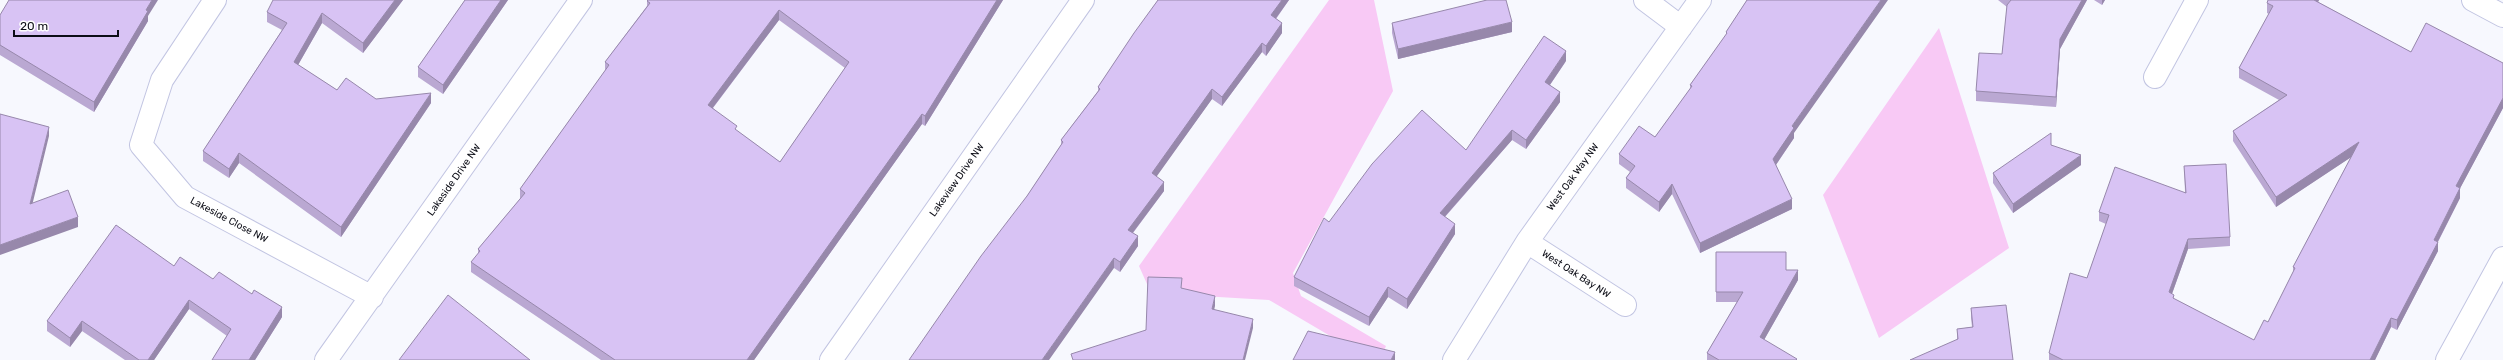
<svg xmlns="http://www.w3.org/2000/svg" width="2503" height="360" viewBox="0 0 2503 360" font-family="Rubik,sans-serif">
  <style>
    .green { fill: #f8c9f5 }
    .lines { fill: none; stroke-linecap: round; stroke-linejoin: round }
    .street-casing { stroke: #c2c5e2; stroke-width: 24 }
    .street { stroke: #fff; stroke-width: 22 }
    .wall { fill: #baa8d2; fill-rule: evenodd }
    .shaded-wall { fill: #9788ab }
    .building { fill: #d8c3f4; stroke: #9788ab; fill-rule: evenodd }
    .labels { text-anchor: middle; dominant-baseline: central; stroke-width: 3; stroke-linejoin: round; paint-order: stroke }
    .street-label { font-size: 10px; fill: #0c0d16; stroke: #fff }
  </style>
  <rect width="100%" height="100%" fill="#f7f8fe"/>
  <path class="green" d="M 1329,0 L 1374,0 L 1393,91 L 1293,273 L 1301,296 L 1386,346 L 1380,360 L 1371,360 L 1269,300 L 1151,293 L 1139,266 Z
    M 1939,28 L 2009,248 L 1879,338 L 1823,195 Z"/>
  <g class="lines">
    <g class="street-casing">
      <path id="street" d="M 215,0 L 162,80 L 141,145 L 185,197 L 372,297
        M 1645,0 L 1681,27
        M 2473,0 L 2503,16
        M 2155,77 L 2197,0
        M 1527,242 L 1625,305
        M 326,360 L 581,0
        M 831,360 L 1083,0
        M 1454,360 L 1527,242 L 1700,0
        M 2447,360 L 2503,258"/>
    </g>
    <use href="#street" class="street"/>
  </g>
  <path class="wall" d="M 403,0 L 363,53 L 322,23 L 298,65 L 337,90 L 376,99 L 431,103 L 341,237 L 239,163 L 229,178 L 203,161 L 203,151 L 282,30 L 267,22 L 267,12 Z
    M 465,0 L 508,0 L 443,94 L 418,77 L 418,67 Z
    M 648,0 L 1003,0 L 925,126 L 922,124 L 754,360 L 601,360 L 471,272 L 471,262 L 478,254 L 478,249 L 520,199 L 520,189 L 605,71 L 605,62 L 647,6 L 647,1 ZM 779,20 L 845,68 L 780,162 L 737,131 L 713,108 Z
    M 1158,0 L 1289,0 L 1276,19 L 1282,33 L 1266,56 L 1262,52 L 1222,106 L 1212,99 L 1156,176 L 1164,191 L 1133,233 L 1138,246 L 1120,272 L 1114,268 L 1027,196 L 1061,145 L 1061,140 L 1098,91 L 1098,87 Z
    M 1747,0 L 1794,133 L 1794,138 L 1776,165 L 1792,209 L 1700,253 L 1672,194 L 1659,212 L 1626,188 L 1626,178 L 1630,172 L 1619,164 L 1619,154 L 1655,137 L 1690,89 L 1690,85 L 1726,35 L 1726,32 Z
    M 1998,0 L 2087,0 L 2060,49 L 2056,107 L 1976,101 L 1976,91 L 2002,54 L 2007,7 Z
    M 2094,0 L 2105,0 L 2102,5 Z
    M 2319,0 L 2318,2 L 2411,52 L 2503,63 L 2503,108 L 2460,188 L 2460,198 L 2438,242 L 2438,251 L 2397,330 L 2391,327 L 2375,360 L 2049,360 L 2049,353 L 2087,278 L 2106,224 L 2099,221 L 2099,212 L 2185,192 L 2184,166 L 2230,237 L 2230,246 L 2188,249 L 2172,294 L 2174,299 L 2254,340 L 2268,322 L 2293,272 L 2293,267 L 2351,157 L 2276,207 L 2233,141 L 2233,131 L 2279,100 L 2239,78 L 2239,68 L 2269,14 L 2267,13 L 2267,3 Z
    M 0,15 L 148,16 L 148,21 L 94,112 L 0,55 Z
    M 1392,23 L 1512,32 L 1398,59 L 1392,33 Z
    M 1566,61 L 1550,85 L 1560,102 L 1526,149 L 1512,140 L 1445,217 L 1455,234 L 1407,309 L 1388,297 L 1369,326 L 1294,286 L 1294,277 L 1329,222 L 1466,150 Z
    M 2051,145 L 2081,165 L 2013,213 L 1993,183 L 1993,173 Z
    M 1716,252 L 1786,270 L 1798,280 L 1764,340 L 1797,360 L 1707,360 L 1707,353 L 1737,302 L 1716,302 Z
    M 213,279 L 282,317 L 255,360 L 212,360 L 227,336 L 189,309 L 154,360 L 125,360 L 82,331 L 70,347 L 47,331 L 47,321 Z
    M 1971,308 L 2013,360 L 1957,340 L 1957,329 L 1972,327 L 1971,318 Z"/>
  <path class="shaded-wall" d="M 152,0 L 158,0 L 148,16 L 148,21 L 94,112 L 94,102 L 146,10 Z
    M 395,0 L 403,0 L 363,53 L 363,43 Z
    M 501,0 L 508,0 L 443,94 L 443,85 Z
    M 997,0 L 1003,0 L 925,126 L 925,116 Z
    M 1282,0 L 1289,0 L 1271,25 L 1271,15 Z
    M 1881,0 L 1888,0 L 1794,133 L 1794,138 L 1773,169 L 1773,159 L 1792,126 Z
    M 2082,0 L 2087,0 L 2060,49 L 2056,107 L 2056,97 L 2060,39 Z
    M 2102,0 L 2105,0 L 2102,5 Z
    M 2314,0 L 2319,0 L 2314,10 Z
    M 779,10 L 779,20 L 708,114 L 708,105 Z
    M 322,13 L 322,23 L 294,72 L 294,62 Z
    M 1512,22 L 1512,32 L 1398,59 L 1398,49 Z
    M 1282,23 L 1282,33 L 1266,56 L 1266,46 Z
    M 1262,43 L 1262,52 L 1222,106 L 1222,97 Z
    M 1566,51 L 1566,61 L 1545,92 L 1545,82 Z
    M 1212,89 L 1212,99 L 1152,183 L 1152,173 Z
    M 1560,92 L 1560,102 L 1526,149 L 1526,140 Z
    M 431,93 L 431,103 L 341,237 L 341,227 Z
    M 2503,98 L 2503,108 L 2456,196 L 2456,186 Z
    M 922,114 L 922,124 L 754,360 L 747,360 Z
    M 49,127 L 49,136 L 30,214 L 30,204 Z
    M 1512,130 L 1512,140 L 1440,222 L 1440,213 Z
    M 2359,142 L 2359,152 L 2276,207 L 2276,197 Z
    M 239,153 L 239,163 L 229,178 L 229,169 Z
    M 2081,155 L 2081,165 L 2013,213 L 2013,204 Z
    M 1164,182 L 1164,191 L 1128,239 L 1128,230 Z
    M 1672,184 L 1672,194 L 1659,212 L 1659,202 Z
    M 2460,188 L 2460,198 L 2434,249 L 2434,240 Z
    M 1792,199 L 1792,209 L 1700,253 L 1700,243 Z
    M 78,217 L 78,227 L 0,255 L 0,245 Z
    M 1455,224 L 1455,234 L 1407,309 L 1407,299 Z
    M 1138,236 L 1138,246 L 1120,272 L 1120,262 Z
    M 2188,239 L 2188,249 L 2169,302 L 2169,292 Z
    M 2438,242 L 2438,251 L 2397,330 L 2397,320 Z
    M 1114,258 L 1114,268 L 1049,360 L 1042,360 Z
    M 1798,270 L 1798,280 L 1760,347 L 1760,337 Z
    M 1388,287 L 1388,297 L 1369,326 L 1369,317 Z
    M 1215,296 L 1215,306 L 1212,319 L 1212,309 Z
    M 189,300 L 189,309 L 154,360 L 148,360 Z
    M 282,307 L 282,317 L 255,360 L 249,360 Z
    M 2391,318 L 2391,327 L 2375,360 L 2370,360 Z
    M 1253,319 L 1253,328 L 1245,360 L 1243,360 Z
    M 82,321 L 82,331 L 70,347 L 70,338 Z
    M 1395,352 L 1395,360 L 1391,360 Z"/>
  <path class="building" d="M 9,0 L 152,0 L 146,10 L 148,11 L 94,102 L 0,45 L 0,15 Z
    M 273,0 L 395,0 L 363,43 L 322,13 L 294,62 L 337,90 L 346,78 L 376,99 L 431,93 L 341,227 L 239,153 L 229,169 L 203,151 L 287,23 L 267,12 Z
    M 465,0 L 501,0 L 443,85 L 418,67 Z
    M 648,0 L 997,0 L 925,116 L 922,114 L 747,360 L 615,360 L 471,262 L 480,251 L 478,249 L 525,193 L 520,189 L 609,65 L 605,62 L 650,3 L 647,1 ZM 779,10 L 849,62 L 780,162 L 735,129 L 737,126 L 708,105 Z
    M 1158,0 L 1282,0 L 1271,15 L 1282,23 L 1266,46 L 1262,43 L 1222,97 L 1212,89 L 1152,173 L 1164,182 L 1128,230 L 1138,236 L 1120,262 L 1114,258 L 1042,360 L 909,360 L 981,256 L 1027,196 L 1063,142 L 1061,140 L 1100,89 L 1098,87 L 1134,33 Z
    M 1487,0 L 1506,0 L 1512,22 L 1398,49 L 1392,23 Z
    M 1747,0 L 1881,0 L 1792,126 L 1794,128 L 1773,159 L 1792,199 L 1700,243 L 1672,184 L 1659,202 L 1626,178 L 1635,166 L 1619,154 L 1639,126 L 1655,137 L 1692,86 L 1690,85 L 1727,33 L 1726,32 Z
    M 2011,0 L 2082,0 L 2060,39 L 2056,97 L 1976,91 L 1979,53 L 2002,54 L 2007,5 Z
    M 2268,0 L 2314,0 L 2411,52 L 2426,23 L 2503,63 L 2503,98 L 2456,186 L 2460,188 L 2434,240 L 2438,242 L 2397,320 L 2391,318 L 2370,360 L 2063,360 L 2049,353 L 2070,273 L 2087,278 L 2109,215 L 2099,212 L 2115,167 L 2186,193 L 2184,166 L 2226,164 L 2230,237 L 2188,239 L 2169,292 L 2174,295 L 2173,298 L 2254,340 L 2264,320 L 2268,322 L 2295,268 L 2293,267 L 2359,142 L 2276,197 L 2233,131 L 2287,95 L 2239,68 L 2273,6 L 2267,3 Z
    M 1544,36 L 1566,51 L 1545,82 L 1560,92 L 1526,140 L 1512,130 L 1440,213 L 1455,224 L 1407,299 L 1388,287 L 1369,317 L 1294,277 L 1324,218 L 1329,222 L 1372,164 L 1422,110 L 1466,150 Z
    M 0,114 L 49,127 L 30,204 L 68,190 L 78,217 L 0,245 Z
    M 2051,133 L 2051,145 L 2081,155 L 2013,204 L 1993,173 Z
    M 116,225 L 174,266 L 180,257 L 213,279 L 219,272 L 252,294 L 254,290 L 282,307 L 249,360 L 212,360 L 231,329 L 189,300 L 148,360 L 139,360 L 82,321 L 70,338 L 47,321 Z
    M 1716,252 L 1786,252 L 1786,270 L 1798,270 L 1760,337 L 1797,359 L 1796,360 L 1719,360 L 1707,353 L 1743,292 L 1716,292 Z
    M 1148,277 L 1182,278 L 1181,288 L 1215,296 L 1212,309 L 1253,319 L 1243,360 L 1073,360 L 1071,354 L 1146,330 Z
    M 448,295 L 530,360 L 399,360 Z
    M 2006,305 L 2013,360 L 1910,360 L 1958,339 L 1957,329 L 1973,327 L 1971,308 Z
    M 1308,331 L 1395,352 L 1391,360 L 1293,360 Z"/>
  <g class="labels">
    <g class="street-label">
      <text transform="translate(1573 177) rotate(-54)">West Oak Way NW</text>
      <text transform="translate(454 180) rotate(-55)">Lakeside Drive NW</text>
      <text transform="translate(957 180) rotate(-55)">Lakeview Drive NW</text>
      <text transform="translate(229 220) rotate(28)">Lakeside Close NW</text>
      <text transform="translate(1576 274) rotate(33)">West Oak Bay NW</text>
    </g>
  </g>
  <path d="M14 30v6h104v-6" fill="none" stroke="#0c0d16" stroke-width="2"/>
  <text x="20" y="30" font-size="12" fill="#0c0d16" stroke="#ffffff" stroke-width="3" paint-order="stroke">20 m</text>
</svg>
